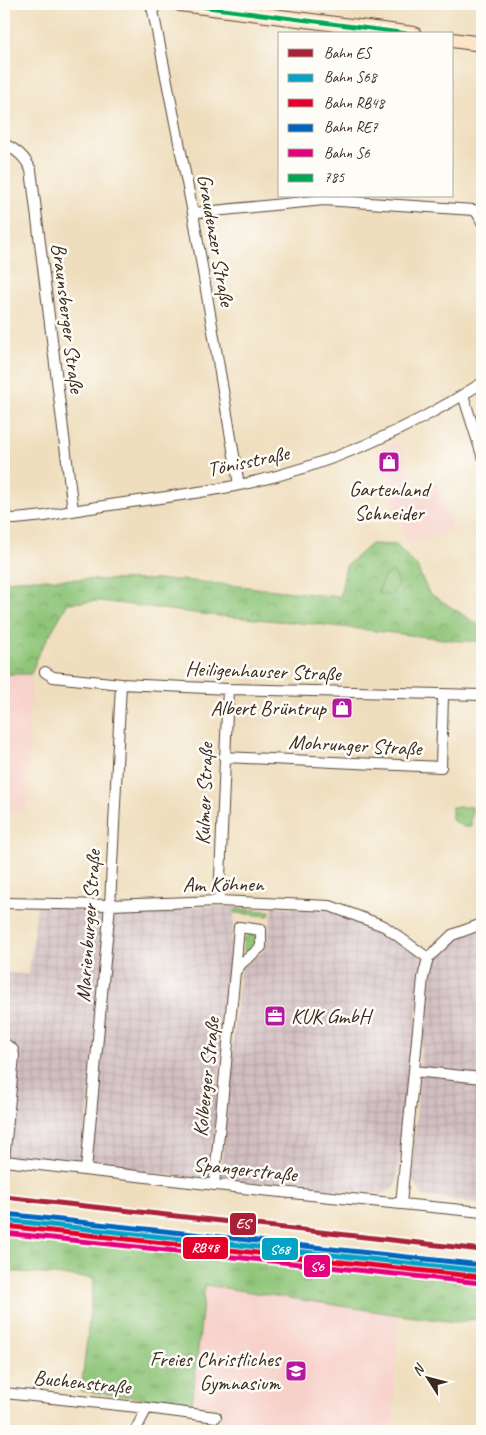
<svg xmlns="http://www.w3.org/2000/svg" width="486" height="1435" viewBox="0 0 486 1435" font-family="Caveat,sans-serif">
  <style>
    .built { fill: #f7d0c9 }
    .industrial { fill: url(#industrial-grid) }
    .grass { fill: url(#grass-tufts); stroke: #64784b }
    .park { fill: url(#park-crowns); stroke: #64784b }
    .pitch { fill: #8ec578; stroke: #64784b }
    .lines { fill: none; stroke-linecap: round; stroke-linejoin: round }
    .minor-casing { stroke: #564536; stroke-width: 12 }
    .secondary-casing { stroke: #564536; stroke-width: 16 }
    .minor { stroke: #fff; stroke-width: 10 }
    .secondary { stroke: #ffe4c6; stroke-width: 14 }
    .rail-casing { stroke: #3b2a1e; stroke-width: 5 }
    .rail { stroke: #fdfcf7; stroke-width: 3; stroke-dasharray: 9; stroke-linecap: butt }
    .bus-1-casing { stroke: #fdfcf7; stroke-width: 8 }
    .bus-1 { stroke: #00a651; stroke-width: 4 }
    .rail-1-casing { stroke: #fdfcf7; stroke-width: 9 }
    .rail-2-casing { stroke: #fdfcf7; stroke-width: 9 }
    .rail-3-casing { stroke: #fdfcf7; stroke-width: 9 }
    .rail-4-casing { stroke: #fdfcf7; stroke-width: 9 }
    .rail-5-casing { stroke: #fdfcf7; stroke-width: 9 }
    .rail-1 { stroke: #aa2135; stroke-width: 5 }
    .rail-2 { stroke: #03a3c5; stroke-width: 5 }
    .rail-3 { stroke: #e4002b; stroke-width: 5 }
    .rail-4 { stroke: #0065bd; stroke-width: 5 }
    .rail-5 { stroke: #e6007e; stroke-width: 5 }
    .labels { text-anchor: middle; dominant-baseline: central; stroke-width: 5; stroke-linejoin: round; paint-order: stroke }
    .street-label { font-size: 21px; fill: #3b2a1e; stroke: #fdfcf7 }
    .poi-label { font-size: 21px; fill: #3b2a1e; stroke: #fdfcf7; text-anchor: end }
    .line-badge { stroke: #fdfcf7; stroke-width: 2 }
    .badge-label { font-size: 14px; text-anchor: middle; font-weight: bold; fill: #fff }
  </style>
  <defs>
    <pattern id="industrial-grid" width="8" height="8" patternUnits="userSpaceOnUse" patternTransform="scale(1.25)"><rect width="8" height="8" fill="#d2bec1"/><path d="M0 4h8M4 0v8" fill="none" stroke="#b5a3a5"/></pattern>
    <pattern id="grass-tufts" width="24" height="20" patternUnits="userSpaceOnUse" patternTransform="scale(1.25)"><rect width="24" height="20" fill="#8ec578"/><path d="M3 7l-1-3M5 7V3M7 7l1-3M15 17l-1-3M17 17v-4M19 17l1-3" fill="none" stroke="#75a062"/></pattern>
    <pattern id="park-crowns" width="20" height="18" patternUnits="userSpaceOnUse" patternTransform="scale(1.25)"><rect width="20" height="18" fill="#8ec578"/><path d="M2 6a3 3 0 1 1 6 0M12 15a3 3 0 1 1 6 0" fill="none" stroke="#75a062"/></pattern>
  </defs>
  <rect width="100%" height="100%" fill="#fdfcf7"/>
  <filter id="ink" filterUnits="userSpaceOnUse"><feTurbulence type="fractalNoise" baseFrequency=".02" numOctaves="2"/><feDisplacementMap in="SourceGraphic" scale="10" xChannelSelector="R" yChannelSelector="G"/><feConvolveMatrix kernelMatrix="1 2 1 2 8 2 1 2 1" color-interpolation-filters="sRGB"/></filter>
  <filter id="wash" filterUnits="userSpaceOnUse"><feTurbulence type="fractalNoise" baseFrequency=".0096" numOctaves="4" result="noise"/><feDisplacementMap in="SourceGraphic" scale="20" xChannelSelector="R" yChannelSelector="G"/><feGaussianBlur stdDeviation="1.12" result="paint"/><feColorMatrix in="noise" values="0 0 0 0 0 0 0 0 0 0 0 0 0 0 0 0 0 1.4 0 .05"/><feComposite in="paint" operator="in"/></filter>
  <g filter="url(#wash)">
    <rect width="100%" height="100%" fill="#efdebd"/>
    <path class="built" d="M 398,441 L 415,489 L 436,482 L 452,530 L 409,545 L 375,453 Z
      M 4,674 L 31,674 L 26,811 L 4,812 Z
      M 205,1284 L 399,1315 L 392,1431 L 223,1431 L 220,1405 L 192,1404 Z"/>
    <path class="industrial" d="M 37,904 L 108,906 L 82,1165 L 4,1156 L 4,972 L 29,975 Z
      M 235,906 L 210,1179 L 89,1166 L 112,907 Z
      M 273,906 L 331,909 L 385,930 L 424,958 L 396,1186 L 382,1194 L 220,1180 L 240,969 L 265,949 Z
      M 482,930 L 482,1204 L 423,1196 L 412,1179 L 426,970 L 429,959 L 454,936 Z"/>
    <path class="grass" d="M 236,909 L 270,911 L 269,916 L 235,913 Z
      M 250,934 L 256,937 L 256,944 L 248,953 L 245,953 L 243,949 L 244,939 Z
      M 4,1231 L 304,1263 L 482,1284 L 482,1318 L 456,1322 L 399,1315 L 205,1285 L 192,1404 L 81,1391 L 94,1278 L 4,1271 Z"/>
    <path class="park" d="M 371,544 L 396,545 L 416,565 L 429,593 L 482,627 L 482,641 L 460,641 L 325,625 L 209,615 L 100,601 L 68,603 L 39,653 L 31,674 L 4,674 L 4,581 L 32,579 L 183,580 L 340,597 L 346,566 Z
      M 452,807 L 472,807 L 471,827 L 464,827 L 452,820 Z"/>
    <path class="pitch" d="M 392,572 L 395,574 L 399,583 L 390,596 L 378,593 L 384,576 Z"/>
  </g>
  <g filter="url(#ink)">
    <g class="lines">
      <g class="minor-casing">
        <path id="minor" d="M 150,4 L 153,11 L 193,213 L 239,485
          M 4,144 C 17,150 25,157 31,170 L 73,510
          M 193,213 L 324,200 L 474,210 L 478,214 L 482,222
          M 463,395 L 482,455
          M 4,518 L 15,519 L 45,516 C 109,503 175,498 239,485 C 326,467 408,430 482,383
          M 45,672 L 53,677 L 121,684 L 228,689 L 482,695
          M 224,757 L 441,767 L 443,695
          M 219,901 L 228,689
          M 4,903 L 110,905 L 219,901 L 330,906 L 384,926 L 428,958
          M 4,1043 L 13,1050 L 14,1056 L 4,1161
          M 414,1071 L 482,1078
          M 4,1161 L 261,1190 L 482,1212
          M 86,1170 L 110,905 L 121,684
          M 214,1185 L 235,972 L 242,963 L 261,947 L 261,930 L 239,927 L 235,972
          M 401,1204 L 423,978 L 428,958 L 452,935 L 482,924
          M 4,1393 L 147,1408 L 216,1417
          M 135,1431 L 147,1408"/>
      </g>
      <g class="secondary-casing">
        <path id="secondary" d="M 180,4 L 414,34
          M 452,40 L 482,44"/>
      </g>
      <use href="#minor" class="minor"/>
      <use href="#secondary" class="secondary"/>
      <g class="rail-casing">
        <path id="rail" d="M 4,1221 L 32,1223"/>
      </g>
      <use href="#rail" class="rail"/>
      <g class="bus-1-casing">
        <path id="bus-1" d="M 180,4 L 412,34"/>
      </g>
      <use href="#bus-1" class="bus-1"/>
      <g class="rail-1-casing">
        <path id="rail-1" d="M 4,1197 L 482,1250"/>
      </g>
      <g class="rail-2-casing">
        <path id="rail-2" d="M 4,1220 L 482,1271"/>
      </g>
      <g class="rail-3-casing">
        <path id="rail-3" d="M 4,1226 L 481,1277"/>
      </g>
      <g class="rail-4-casing">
        <path id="rail-4" d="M 5,1214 L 482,1265"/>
      </g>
      <g class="rail-5-casing">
        <path id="rail-5" d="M 4,1233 L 481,1283"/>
      </g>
      <use href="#rail-1" class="rail-1"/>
      <use href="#rail-2" class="rail-2"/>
      <use href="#rail-3" class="rail-3"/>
      <use href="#rail-4" class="rail-4"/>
      <use href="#rail-5" class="rail-5"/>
    </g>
  </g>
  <defs>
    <g id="shop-square" transform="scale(1.125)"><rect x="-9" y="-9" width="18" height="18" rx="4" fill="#b5179e" stroke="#fdfcf7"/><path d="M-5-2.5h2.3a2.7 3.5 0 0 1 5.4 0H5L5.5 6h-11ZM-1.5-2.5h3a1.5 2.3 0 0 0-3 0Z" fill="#fff"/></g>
    <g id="office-square" transform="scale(1.125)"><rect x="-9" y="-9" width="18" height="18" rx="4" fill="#b5179e" stroke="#fdfcf7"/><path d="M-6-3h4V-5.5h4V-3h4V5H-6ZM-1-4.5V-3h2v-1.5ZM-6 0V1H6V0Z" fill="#fff"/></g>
    <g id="school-square" transform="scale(1.125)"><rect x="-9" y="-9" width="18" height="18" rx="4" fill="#b5179e" stroke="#fdfcf7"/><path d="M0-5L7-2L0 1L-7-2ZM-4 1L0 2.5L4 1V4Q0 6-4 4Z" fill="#fff"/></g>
  </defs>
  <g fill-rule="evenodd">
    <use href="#shop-square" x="389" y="462"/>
    <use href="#shop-square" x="342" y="708"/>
    <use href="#office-square" x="275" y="1016"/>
    <use href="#school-square" x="296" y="1371"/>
  </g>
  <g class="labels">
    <g class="street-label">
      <text transform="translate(216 240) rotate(80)">Graudenzer Straße</text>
      <text transform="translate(68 318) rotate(83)">Braunsberger Straße</text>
      <text transform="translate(248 461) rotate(-12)">Tönisstraße</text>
      <text transform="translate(263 671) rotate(2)">Heiligenhauser Straße</text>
      <text transform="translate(355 745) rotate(3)">Mohrunger Straße</text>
      <text transform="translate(204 794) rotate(-88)">Kulmer Straße</text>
      <text x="223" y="884">Am Köhnen</text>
      <text transform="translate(88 926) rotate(-86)">Marienburger Straße</text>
      <text transform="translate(206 1077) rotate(-84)">Kolberger Straße</text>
      <text transform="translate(245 1169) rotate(6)">Spangerstraße</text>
      <text transform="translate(82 1382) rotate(6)">Buchenstraße</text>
    </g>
    <g class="poi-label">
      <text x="389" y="489" text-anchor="middle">Gartenland<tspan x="389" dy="24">Schneider</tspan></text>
      <text x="326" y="708">Albert Brüntrup</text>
      <text x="291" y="1016" text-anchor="start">KUK GmbH</text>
      <text x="280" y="1359">Freies Christliches<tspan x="280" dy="24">Gymnasium</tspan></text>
    </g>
  </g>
  <g class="line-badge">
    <rect x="229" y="1212" width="28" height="24" rx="5" fill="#aa2135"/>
    <rect x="182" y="1236" width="47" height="24" rx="5" fill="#e4002b"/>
    <rect x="261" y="1237" width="38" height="24" rx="5" fill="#03a3c5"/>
    <rect x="303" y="1254" width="28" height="24" rx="5" fill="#e6007e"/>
  </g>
  <g class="badge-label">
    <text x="243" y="1228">ES</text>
    <text x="205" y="1252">RB48</text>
    <text x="280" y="1254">S68</text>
    <text x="317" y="1271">S6</text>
  </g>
  <rect width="486" height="1435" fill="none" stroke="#fdfcf7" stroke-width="20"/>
  <rect x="278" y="32" width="175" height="165" fill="#fdfcf7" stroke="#afa8a0"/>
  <rect x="288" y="49" width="25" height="8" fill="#aa2135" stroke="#afa8a0"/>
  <text x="324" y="58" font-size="15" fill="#3b2a1e">Bahn ES</text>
  <rect x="288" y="74" width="25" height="8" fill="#03a3c5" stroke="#afa8a0"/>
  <text x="324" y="82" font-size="15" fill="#3b2a1e">Bahn S68</text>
  <rect x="288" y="99" width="25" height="8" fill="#e4002b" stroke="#afa8a0"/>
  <text x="324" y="108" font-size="15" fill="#3b2a1e">Bahn RB48</text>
  <rect x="288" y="124" width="25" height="8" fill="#0065bd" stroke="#afa8a0"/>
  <text x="324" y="132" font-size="15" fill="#3b2a1e">Bahn RE7</text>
  <rect x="288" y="149" width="25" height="8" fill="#e6007e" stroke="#afa8a0"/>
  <text x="324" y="158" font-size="15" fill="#3b2a1e">Bahn S6</text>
  <rect x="288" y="174" width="25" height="8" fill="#00a651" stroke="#afa8a0"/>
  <text x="324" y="182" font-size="15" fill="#3b2a1e">785</text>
  <g transform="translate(428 1378) rotate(306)" stroke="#fdfcf7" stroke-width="4" paint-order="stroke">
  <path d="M0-4L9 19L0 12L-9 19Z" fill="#3b2a1e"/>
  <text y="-8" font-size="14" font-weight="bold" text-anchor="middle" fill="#3b2a1e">N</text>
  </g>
</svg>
